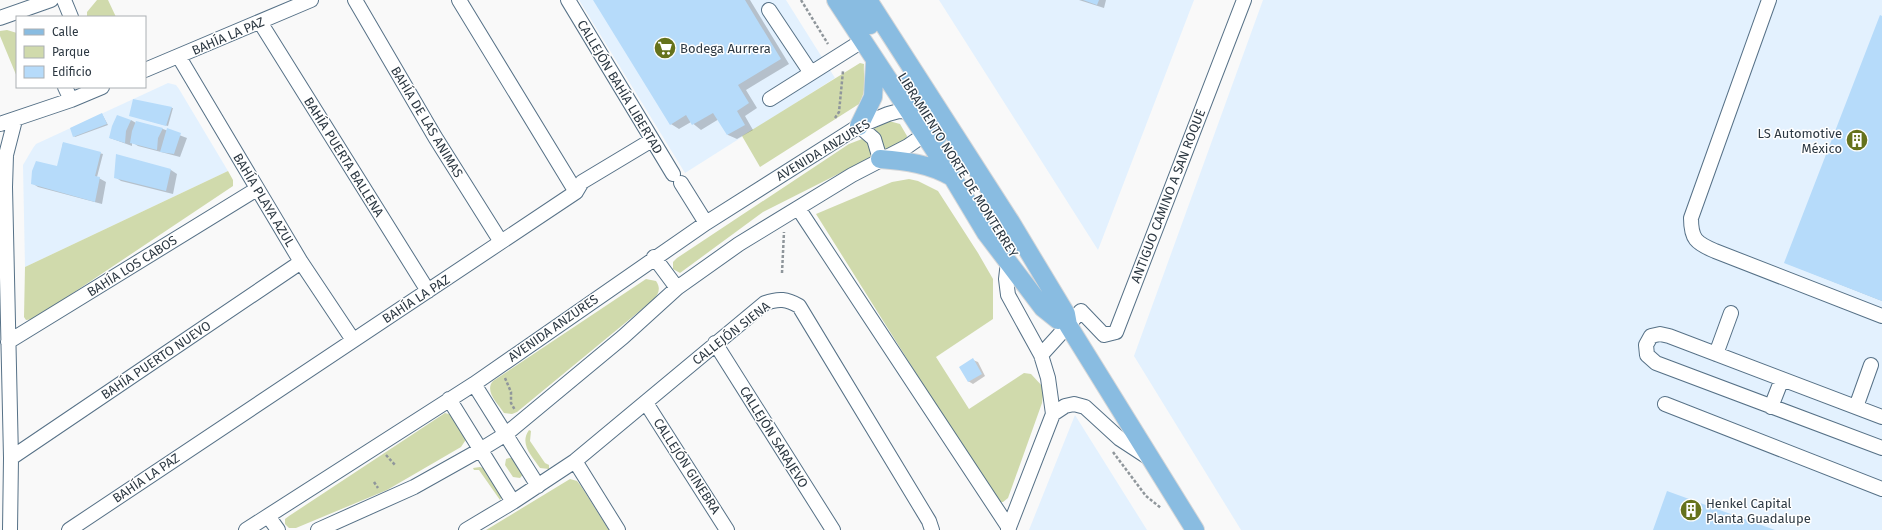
<svg xmlns="http://www.w3.org/2000/svg" width="1882" height="530" viewBox="0 0 1882 530" font-family="'Fira Sans',sans-serif">
  <style>
    .built { fill: #e3f1fe }
    .green { fill: #d0daac }
    .shadow { fill: #0003 }
    .building { fill: #b6dbfa }
    .lines { fill: none; stroke-linecap: round; stroke-linejoin: round }
    .minor-casing { stroke: #567187; stroke-width: 16 }
    .major-casing { stroke: #d5d7d9; stroke-width: 20 }
    .path { stroke: #8f969b; stroke-width: 2.5; stroke-dasharray: 3 2; stroke-linecap: butt }
    .minor { stroke: #fff; stroke-width: 14 }
    .major { stroke: #89bce1; stroke-width: 18 }
    .labels { text-anchor: middle; dominant-baseline: central; stroke-width: 3; stroke-linejoin: round; paint-order: stroke }
    .street-label { font-size: 13px; fill: #2d3943; stroke: #fff }
    .poi-label { font-size: 13px; fill: #2d3943; stroke: #fff; text-anchor: start }
  </style>
  <rect width="100%" height="100%" fill="#f9f9f9"/>
  <path class="built" d="M 579,0 L 786,0 L 835,78 L 685,173 Z
    M 939,0 L 1194,0 L 1098,250 Z
    M 1263,0 L 1882,0 L 1882,530 L 1241,530 L 1134,356 Z
    M 168,83 L 176,85 L 179,89 L 228,171 L 25,267 L 23,165 L 33,148 L 36,144 Z
    M 1075,415 L 1147,530 L 1029,530 Z"/>
  <path class="green" d="M 97,0 L 108,0 L 116,17 L 87,17 L 87,12 Z
    M 7,30 L 17,33 L 17,77 L 0,36 L 0,31 Z
    M 860,63 L 864,64 C 863,81 868,87 859,104 L 760,167 L 742,136 Z
    M 889,121 L 900,124 L 907,136 L 906,140 L 883,152 L 871,130 Z
    M 862,139 L 867,141 L 872,155 L 870,158 L 763,212 L 680,273 L 673,269 L 673,262 L 677,258 L 849,144 Z
    M 228,171 L 233,180 L 233,186 L 34,319 L 26,320 L 24,317 L 25,267 Z
    M 909,179 L 918,181 L 938,191 L 978,253 L 993,279 L 993,319 L 936,357 L 969,409 L 1024,373 L 1031,374 L 1044,388 L 1042,403 L 1008,498 L 1003,502 L 997,502 L 816,214 L 892,182 Z
    M 646,279 L 656,281 C 661,288 659,294 653,300 L 517,412 L 512,414 L 504,413 C 498,404 484,391 493,381 Z
    M 445,413 L 452,415 L 467,438 L 461,447 L 387,490 L 296,528 L 289,528 L 285,524 L 285,519 L 289,516 Z
    M 529,430 L 531,431 L 530,441 L 545,463 L 549,465 L 549,469 L 540,468 C 532,456 519,444 529,430 Z
    M 509,458 L 512,458 L 524,473 L 520,478 L 513,477 L 505,465 L 506,459 Z
    M 480,467 L 486,469 L 503,494 L 500,500 L 479,470 L 474,470 L 473,468 Z
    M 570,479 L 577,481 L 581,486 L 609,530 L 486,530 Z"/>
  <path class="shadow" d="M 594,0 L 750,0 L 789,64 L 746,90 L 757,108 L 745,116 L 753,130 L 737,139 L 728,135 L 719,119 L 701,130 L 691,122 L 679,129 L 671,124 Z
    M 1079,0 L 1106,0 L 1104,8 Z
    M 1882,17 L 1882,301 L 1786,263 Z
    M 172,108 L 173,108 L 168,126 L 132,116 Z
    M 102,114 L 108,125 L 75,137 L 74,136 Z
    M 131,120 L 136,123 L 137,122 L 163,129 L 187,138 L 180,157 L 138,146 L 132,142 L 132,146 L 110,138 Z
    M 63,143 L 103,154 L 97,177 L 106,182 L 102,204 L 38,187 L 32,183 L 58,168 Z
    M 117,156 L 171,170 L 177,174 L 173,194 L 121,181 L 115,177 Z
    M 973,360 L 978,362 L 985,376 L 973,384 L 968,381 Z"/>
  <path class="building" d="M 593,0 L 745,0 L 781,59 L 738,85 L 749,103 L 737,111 L 745,125 L 727,135 L 713,113 L 692,125 L 686,115 L 670,125 Z
    M 1083,0 L 1099,0 L 1097,5 Z
    M 1880,15 L 1882,16 L 1882,301 L 1784,263 Z
    M 133,99 L 172,107 L 166,126 L 129,116 Z
    M 102,113 L 107,124 L 73,137 L 70,128 Z
    M 117,115 L 131,120 L 126,131 L 125,143 L 109,138 L 112,126 Z
    M 136,121 L 163,128 L 158,138 L 157,150 L 130,143 L 132,131 Z
    M 167,128 L 181,133 L 174,154 L 160,152 Z
    M 63,142 L 101,152 L 95,176 L 100,177 L 95,202 L 31,184 L 32,171 L 36,161 L 57,166 Z
    M 116,154 L 171,169 L 166,191 L 114,178 Z
    M 973,358 L 982,374 L 968,382 L 959,367 Z
    M 1667,491 L 1775,530 L 1653,530 Z"/>
  <g class="lines">
    <g class="minor-casing">
      <path id="minor" d="M 64,0 L 71,17
        M 355,0 L 435,137 L 501,242
        M 459,0 L 576,192
        M 568,0 L 673,174
        M 1769,0 L 1691,218 C 1691,239 1696,243 1715,251 L 1882,316
        M 769,10 L 811,73
        M 0,18 L 51,0
        M 260,22 L 428,291
        M 179,57 L 301,262 L 353,340
        M 145,70 L 311,0
        M 65,87 L 71,100
        M 770,99 L 862,41
        M 0,124 L 71,100 L 102,87
        M 859,126 L 874,139 L 880,159
        M 681,183 L 706,223
        M 798,208 L 1009,528
        M 654,257 L 677,288
        M 8,342 L 257,189
        M 715,343 L 833,530
        M 1716,354 L 1731,313
        M 1041,355 L 1081,311 L 1104,335 L 1116,332 L 1244,0
        M 474,384 L 538,486
        M 449,399 L 513,502
        M 646,403 L 727,530
        M 1665,404 L 1882,489
        M 1771,407 L 1782,379
        M 1856,407 L 1871,365
        M 1053,414 L 1065,406 L 1074,404 L 1085,407 L 1120,439 L 1149,458
        M 1882,417 L 1669,336 L 1660,334 L 1651,336 L 1646,345 L 1647,355 L 1656,363 L 1882,448
        M 11,458 L 301,262
        M 575,461 L 618,530
        M 268,516 L 278,530
        M 10,530 L 11,458 L 5,187 L 6,155 L 15,120
        M 69,530 L 576,192 L 582,182 L 652,140
        M 246,530 L 474,384 L 706,223 L 859,126 L 888,114 L 899,111 L 918,112 L 925,114 L 926,127 L 918,139 L 908,146 L 852,175 L 739,244 L 677,288 L 623,337 L 506,434 L 480,450 L 414,487 L 318,530
        M 466,530 L 513,502 L 575,461 L 765,303 C 779,298 787,299 799,306 L 929,521 L 932,530
        M 1008,530 L 1053,414 L 1048,378 L 1041,355 L 1008,295 L 1006,279 L 1008,262"/>
    </g>
    <g class="major-casing">
      <path id="major" d="M 836,0 L 953,178 L 986,233 L 1043,308 L 1058,320
        M 853,0 L 870,25
        M 868,0 L 1010,221 L 1066,314 L 1068,325 L 1195,530
        M 907,84 L 938,136
        M 859,126 L 873,97 L 875,62
        M 880,159 C 906,161 930,164 952,177"/>
    </g>
    <path class="path" d="M 801,0 L 828,44
      M 835,118 L 839,112 L 843,71
      M 782,273 L 784,232
      M 505,378 L 511,392 L 511,403 L 515,410
      M 1113,452 L 1146,496 L 1161,508
      M 386,455 L 395,465
      M 374,482 L 378,488"/>
    <use href="#minor" class="minor"/>
    <use href="#major" class="major"/>
  </g>
  <defs>
    <g id="supermarket-disc" transform="scale(1.15)"><circle r="9.5" fill="#65721c" stroke="#fff"/><path d="M-6-5.5h2.5l.6 2H6L4.5 2H-2.5L-4.4-4H-6ZM-1.5 3.2a1.3 1.3 0 1 0 .1 0ZM3 3.2a1.3 1.3 0 1 0 .1 0Z" fill="#fff"/></g>
    <g id="building-disc" transform="scale(1.15)"><circle r="9.5" fill="#65721c" stroke="#fff"/><path d="M-4-6H4V6H1V3H-1V6H-4ZM-2.5-4.3h1.7v1.8h-1.7ZM.8-4.3h1.7v1.8H.8ZM-2.5-1h1.7V.8h-1.7ZM.8-1h1.7V.8H.8Z" fill="#fff"/></g>
  </defs>
  <g fill-rule="evenodd">
    <use href="#supermarket-disc" x="665" y="48"/>
    <use href="#building-disc" x="1857" y="140"/>
    <use href="#building-disc" x="1691" y="510"/>
  </g>
  <g class="labels">
    <g class="street-label">
      <text transform="translate(228 36) rotate(-23)">BAHÍA LA PAZ</text>
      <text transform="translate(620 87) rotate(59)">CALLEJÓN BAHÍA LIBERTAD</text>
      <text transform="translate(427 122) rotate(59)">BAHÍA DE LAS ANIMAS</text>
      <text transform="translate(823 150) rotate(-31)">AVENIDA ANZURES</text>
      <text transform="translate(344 157) rotate(58)">BAHÍA PUERTA BALLENA</text>
      <text transform="translate(958 165) rotate(58)">LIBRAMIENTO NORTE DE MONTERREY</text>
      <text transform="translate(1168 196) rotate(-69)">ANTIGUO CAMINO A SAN ROQUE</text>
      <text transform="translate(264 200) rotate(59)">BAHÍA PLAYA AZUL</text>
      <text transform="translate(132 266) rotate(-32)">BAHÍA LOS CABOS</text>
      <text transform="translate(416 299) rotate(-33)">BAHÍA LA PAZ</text>
      <text transform="translate(553 328) rotate(-35)">AVENIDA ANZURES</text>
      <text transform="translate(731 333) rotate(-38)">CALLEJÓN SIENA</text>
      <text transform="translate(156 360) rotate(-34)">BAHÍA PUERTO NUEVO</text>
      <text transform="translate(774 437) rotate(58)">CALLEJÓN SARAJEVO</text>
      <text transform="translate(687 466) rotate(57)">CALLEJÓN GINEBRA</text>
      <text transform="translate(146 478) rotate(-34)">BAHÍA LA PAZ</text>
    </g>
    <g class="poi-label">
      <text x="680" y="48">Bodega Aurrera</text>
      <text x="1842" y="133" text-anchor="end">LS Automotive<tspan x="1842" dy="15">México</tspan></text>
      <text x="1706" y="503">Henkel Capital<tspan x="1706" dy="15">Planta Guadalupe</tspan></text>
    </g>
  </g>
  <rect x="16" y="16" width="130" height="72" fill="#ffffff" stroke="#abb0b4"/>
  <rect x="24" y="29" width="20" height="6" fill="#89bce1" stroke="#abb0b4"/>
  <text x="52" y="36" font-size="12" fill="#2d3943">Calle</text>
  <rect x="24" y="46" width="20" height="12" fill="#d0daac" stroke="#abb0b4"/>
  <text x="52" y="56" font-size="12" fill="#2d3943">Parque</text>
  <rect x="24" y="66" width="20" height="12" fill="#b6dbfa" stroke="#abb0b4"/>
  <text x="52" y="76" font-size="12" fill="#2d3943">Edificio</text>
</svg>
